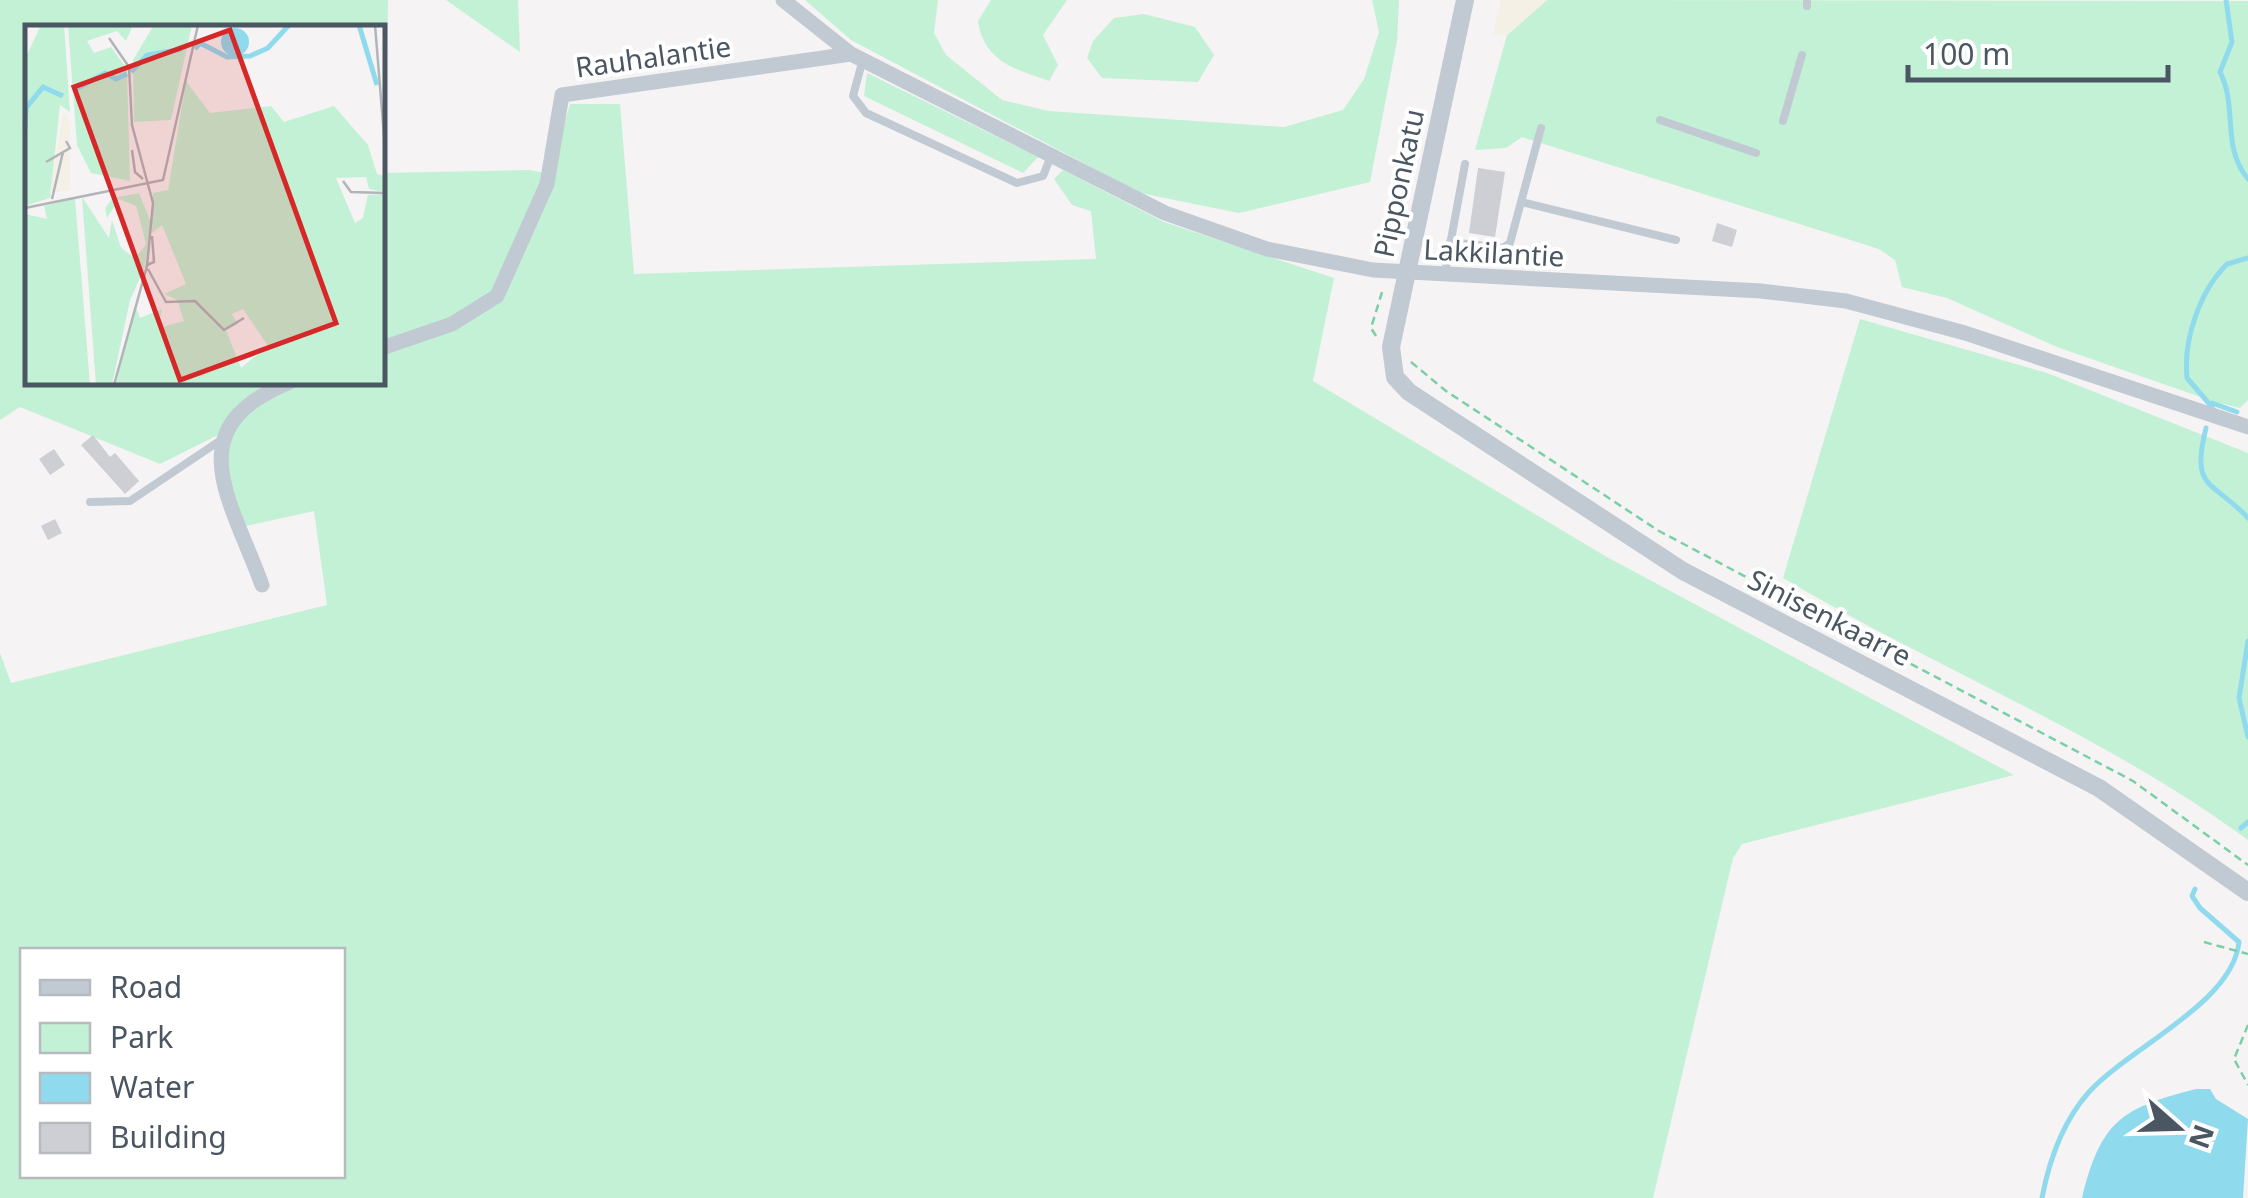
<svg xmlns="http://www.w3.org/2000/svg" width="2248" height="1198" viewBox="0 0 2248 1198" font-family="'Noto Sans',sans-serif">
  <style>
    .green { fill: #c3f1d5; fill-rule: evenodd }
    .sand { fill: #f5f0e5 }
    .water { fill: #90daee }
    .lines { fill: none; stroke-linecap: round; stroke-linejoin: round }
    .stream { stroke: #90daee; stroke-width: 5 }
    .building { fill: #cdcfd5 }
    .path { stroke: #7ad0a6; stroke-width: 2.5; stroke-dasharray: 8 5; stroke-linecap: butt }
    .service { stroke: #c1cad2; stroke-width: 8 }
    .minor { stroke: #c1cad2; stroke-width: 15 }
    .tertiary { stroke: #c1cad2; stroke-width: 18 }
    .labels { text-anchor: middle; dominant-baseline: central; stroke-width: 8; stroke-linejoin: round; paint-order: stroke }
    .street-label { font-size: 28px; fill: #4a5661; stroke: #fff }
    .inset-river { fill: none; stroke: #90daee; stroke-width: 5 }
    .inset-road { fill: none; stroke: #b1b4b9; stroke-width: 2.5 }
    .view { fill: #d62828; fill-opacity: 0.15; stroke: #d62828; stroke-width: 5 }
    .inset-edge { fill: none; stroke: #4a5661; stroke-width: 5 }
  </style>
  <rect width="100%" height="100%" fill="#f5f3f3"/>
  <path class="green" d="M 0,0 L 388,0 L 385,173 L 530,170 L 550,174 L 570,104 L 620,104 L 634,274 L 1096,259 L 1091,211 L 1072,205 L 1054,179 L 1063,170 L 1164,222 L 1334,278 L 1313,381 L 1605,556 L 2014,775 L 1742,844 L 1733,858 L 1653,1198 L 0,1198 L 0,653 L 11,683 L 327,605 L 314,511 L 237,528 L 224,432 L 160,464 L 20,407 L 0,420 ZM 28,28 L 382,28 L 382,382 L 28,382 ZM 22,950 L 342,950 L 342,1176 L 22,1176 Z
    M 446,0 L 518,0 L 520,52 Z
    M 805,0 L 938,0 L 934,33 L 946,55 L 1002,100 L 1048,111 L 1284,127 L 1343,110 L 1364,79 L 1379,32 L 1372,0 L 1399,0 L 1397,41 L 1370,182 L 1239,213 L 1140,193 L 851,40 Z
    M 991,0 L 1067,0 L 1043,35 L 1058,65 L 1049,81 C 1014,69 984,61 978,21 Z
    M 1547,0 L 2248,1 L 2248,400 L 2240,408 L 2215,402 L 2057,347 L 1947,298 L 1902,287 L 1895,260 L 1879,249 L 1522,137 L 1506,148 L 1475,150 L 1507,35 Z
    M 1144,14 L 1195,27 L 1214,55 L 1198,82 L 1102,78 L 1087,58 L 1093,41 L 1114,18 Z
    M 867,73 L 1038,157 L 1023,173 L 864,96 Z
    M 1860,319 L 2047,373 L 2248,453 L 2248,840 C 2104,734 1936,669 1783,578 Z"/>
  <path class="sand" d="M 1501,0 L 1547,0 L 1507,35 L 1493,34 Z"/>
  <path class="water" d="M 2196,1089 L 2210,1089 L 2216,1099 L 2248,1119 L 2243,1198 L 2082,1198 C 2101,1121 2121,1108 2196,1089 Z"/>
  <g class="lines">
    <path class="stream" d="M 2226,0 L 2232,42 L 2220,72 C 2238,107 2221,147 2248,179
      M 2212,403 L 2237,412
      M 2212,407 L 2187,378 C 2183,339 2200,291 2227,264 L 2248,258
      M 2206,428 C 2190,491 2213,480 2248,518
      M 2248,641 L 2239,698 L 2248,737
      M 2241,828 L 2248,822
      M 2042,1198 C 2049,1161 2063,1121 2089,1092 C 2130,1047 2233,1003 2239,942 L 2200,908 L 2192,896 L 2195,889"/>
  </g>
  <path class="building" d="M 1478,168 L 1505,172 L 1495,237 L 1469,233 Z
    M 1717,223 L 1737,230 L 1732,247 L 1712,241 Z
    M 93,435 L 110,457 L 115,453 L 139,481 L 125,494 L 81,445 Z
    M 54,449 L 65,465 L 50,475 L 39,459 Z
    M 55,519 L 62,533 L 48,540 L 41,526 Z"/>
  <g class="lines">
    <path class="path" d="M 1376,336 L 1371,328 L 1383,289
      M 1411,362 L 1446,391 L 1659,531 L 2133,781 L 2248,865
      M 2204,942 L 2248,954
      M 2248,1025 L 2234,1059 L 2248,1085"/>
    <path class="service" d="M 1807,6 L 1807,0
      M 863,59 L 853,96 L 866,113 L 1017,183 L 1043,176 L 1051,156
      M 1660,120 L 1756,153
      M 1783,121 L 1802,55
      M 1521,202 L 1541,128
      M 1450,242 L 1503,248 L 1510,243 L 1521,202 L 1676,240
      M 1445,272 L 1465,164
      M 90,502 L 130,501 L 221,440"/>
    <path class="minor" d="M 783,0 L 851,54 L 1165,213 L 1267,249 L 1373,270 L 1761,291 L 1846,301 L 1965,333 L 2248,427
      M 382,348 L 452,324 L 497,296 L 547,184 L 562,95 L 851,54
      M 262,585 C 231,499 176,428 290,382"/>
    <path class="tertiary" d="M 1465,0 L 1391,347 L 1395,377 L 1409,392 L 1683,571 L 2099,788 L 2248,892"/>
  </g>
  <g class="labels">
    <g class="street-label">
      <text transform="translate(653 56) rotate(-8)">Rauhalantie</text>
      <text transform="translate(1398 183) rotate(-78)">Pipponkatu</text>
      <text transform="translate(1494 252) rotate(3)">Lakkilantie</text>
      <text transform="translate(1830 617) rotate(27)">Sinisenkaarre</text>
    </g>
  </g>
  <g transform="translate(25 25)">
    <rect width="360" height="360" fill="#f5f3f3"/>
    <path d="M 16,0 L 39,0 L 45,87 L 35,80 L 25,173 L 0,181 L 0,34 ZM 43,0 L 108,0 L 101,16 L 92,6 L 62,16 L 69,28 L 86,22 L 102,44 L 105,156 L 66,148 L 52,120 ZM 129,0 L 167,0 L 146,95 L 109,97 L 108,35 ZM 161,56 L 185,88 L 246,81 L 259,97 L 309,81 L 343,120 L 352,149 L 360,151 L 360,167 L 344,164 L 341,152 L 311,153 L 330,198 L 338,193 L 343,170 L 360,169 L 360,360 L 91,359 L 110,279 L 115,293 L 137,284 L 133,303 L 159,296 L 152,275 L 139,269 L 161,259 L 137,200 L 127,208 L 128,168 L 143,165 ZM 218,284 L 243,321 L 216,343 L 201,305 L 213,299 L 207,289 ZM 114,168 L 126,197 L 120,242 L 105,275 L 87,360 L 71,360 L 57,172 L 84,213 L 87,195 L 96,223 L 110,233 L 121,219 L 111,181 L 94,174 L 82,193 L 80,183 L 88,173 ZM 50,173 L 65,360 L 0,360 L 0,189 L 22,194 L 19,181 Z" fill="#c3f1d5" fill-rule="evenodd"/>
    <path d="M 38,88 L 45,96 L 45,165 L 25,168 Z" fill="#f5f0e5"/>
    <path d="M196 17a14 14 0 1 1 28 0a14 14 0 1 1-28 0Z" fill="#90daee"/>
    <path class="inset-river" d="M 334,0 L 352,60M 170,24 L 175,18 L 202,32 L 225,31 L 243,23 L 264,0M 106,47 L 122,30 L 157,24M 49,65 L 80,48 L 91,54 L 102,49M 0,105 L 1,83 L 18,62 L 38,71"/>
    <path class="inset-road" d="M 350,0 L 360,123M 84,13 L 104,42 L 107,100 L 128,178 L 122,241 L 89,360M 107,125 L 110,147 L 118,154M 21,137 L 45,123 L 41,116M 318,156 L 326,167 L 360,168M 27,174 L 38,127M 0,183 L 138,155 L 173,0M 122,240 L 129,237 L 127,211M 123,244 L 141,277 L 170,276 L 199,305 L 219,293"/>
    <path class="view" d="M 205,5 L 311,298 L 155,355 L 49,62 Z"/>
    <rect width="360" height="360" class="inset-edge"/>
  </g>
  <rect x="20" y="948" width="325" height="230" fill="#ffffff" stroke="#b7bbc0" stroke-width="2.5"/>
  <rect x="40" y="980" width="50" height="15" fill="#c1cad2" stroke="#b7bbc0" stroke-width="2.5"/>
  <text x="110" y="998" font-size="30" fill="#4a5661">Road</text>
  <rect x="40" y="1023" width="50" height="30" fill="#c3f1d5" stroke="#b7bbc0" stroke-width="2.5"/>
  <text x="110" y="1048" font-size="30" fill="#4a5661">Park</text>
  <rect x="40" y="1073" width="50" height="30" fill="#90daee" stroke="#b7bbc0" stroke-width="2.5"/>
  <text x="110" y="1098" font-size="30" fill="#4a5661">Water</text>
  <rect x="40" y="1123" width="50" height="30" fill="#cdcfd5" stroke="#b7bbc0" stroke-width="2.5"/>
  <text x="110" y="1148" font-size="30" fill="#4a5661">Building</text>
  <g transform="translate(2178 1128) rotate(110)" stroke="#ffffff" stroke-width="8" paint-order="stroke">
  <path d="M0-8L18 38L0 25L-18 38Z" fill="#4a5661"/>
  <text y="-15" font-size="28" font-weight="bold" text-anchor="middle" fill="#4a5661">N</text>
  </g>
  <path d="M1908 65v15h260v-15" fill="none" stroke="#4a5661" stroke-width="5"/>
  <text x="1923" y="65" font-size="30" fill="#4a5661" stroke="#ffffff" stroke-width="8" paint-order="stroke">100 m</text>
</svg>
